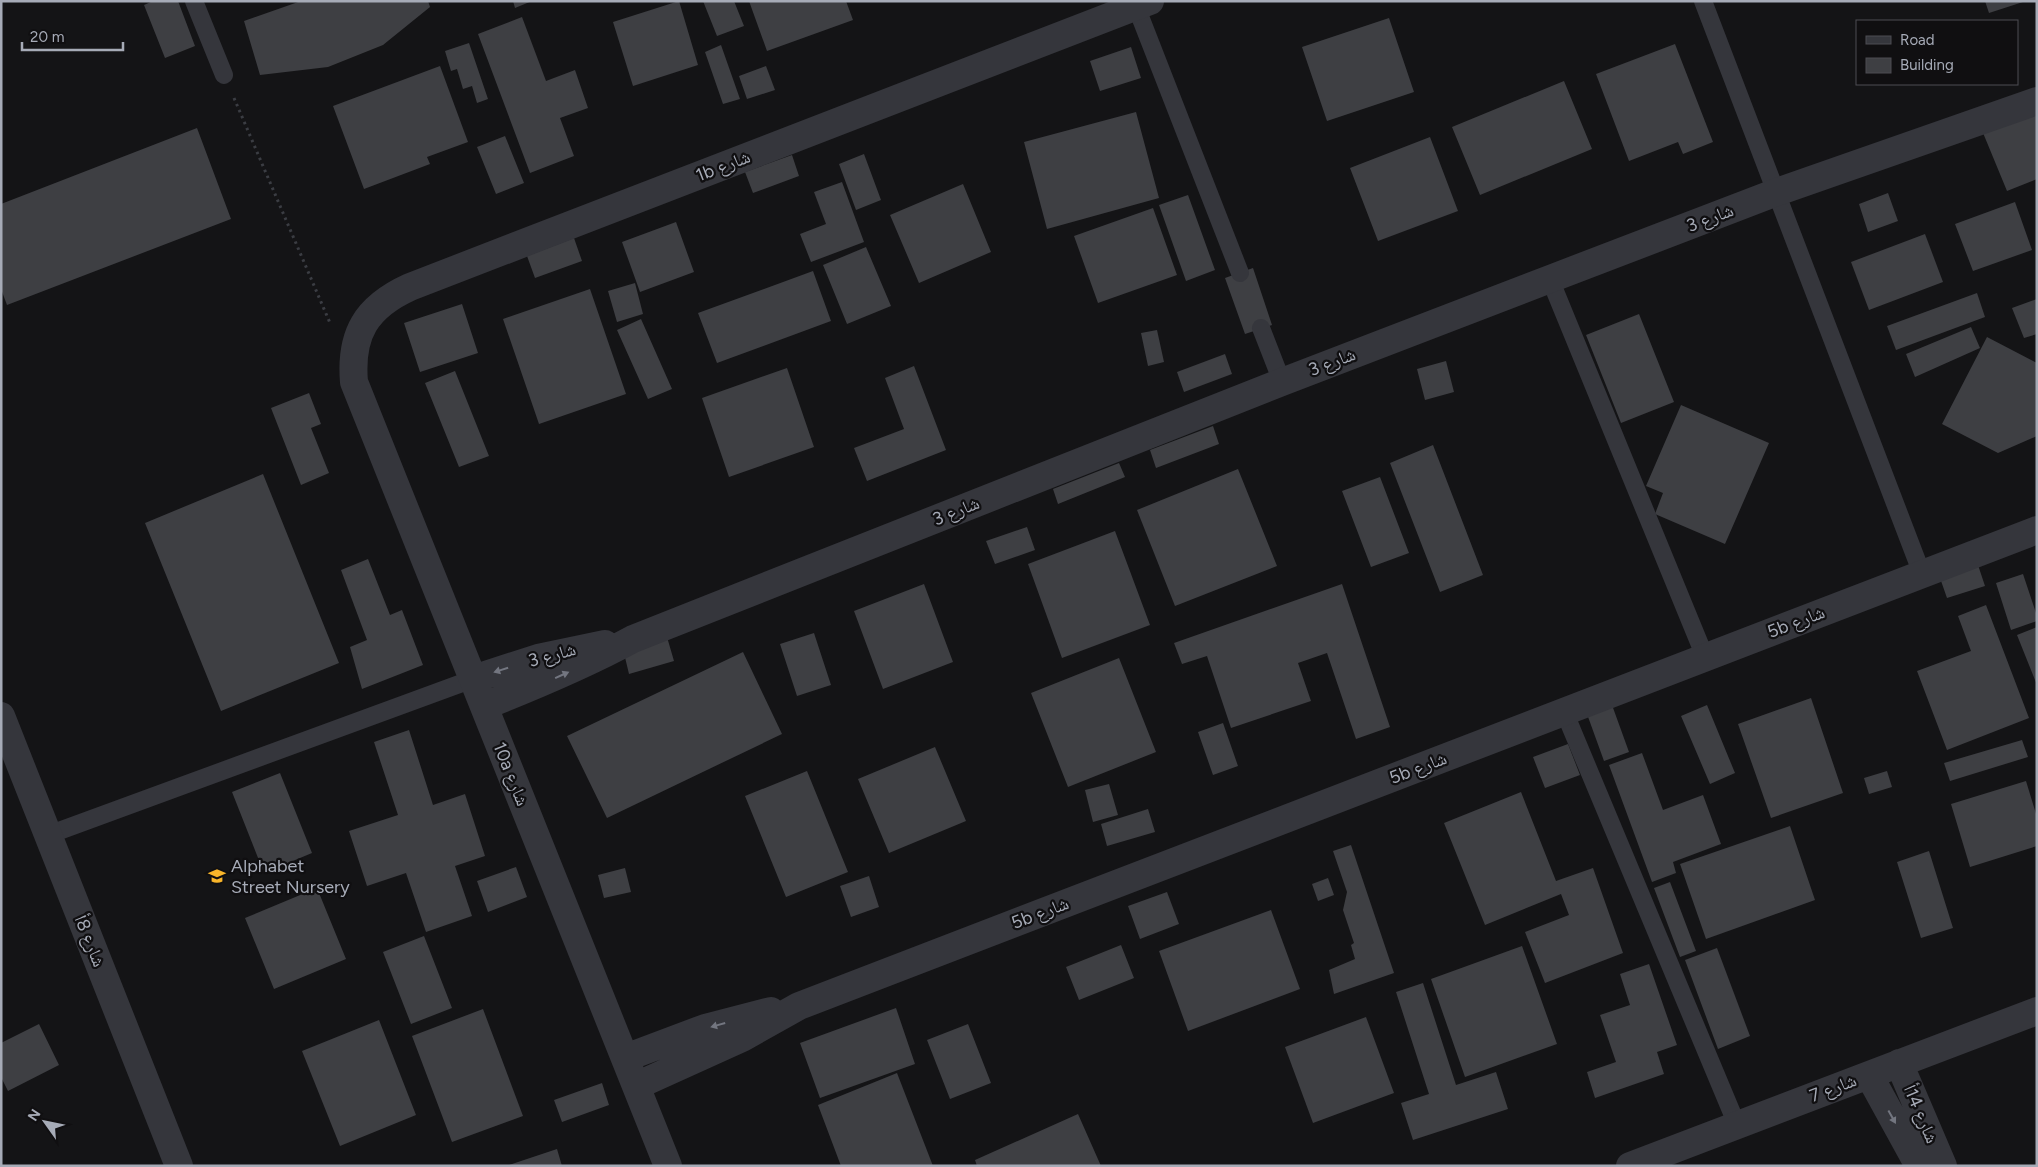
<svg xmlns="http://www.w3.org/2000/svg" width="2038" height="1167" viewBox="0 0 2038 1167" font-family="Figtree,'Noto Naskh Arabic',sans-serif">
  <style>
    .building { fill: #3e3f43 }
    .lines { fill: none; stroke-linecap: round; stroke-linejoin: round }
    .path { stroke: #3b3d43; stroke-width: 3; stroke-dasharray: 2.5 4; stroke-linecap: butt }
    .service { stroke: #35363c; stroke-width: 18 }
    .minor { stroke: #35363c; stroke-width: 28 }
    .oneway { fill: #737680 }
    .labels { text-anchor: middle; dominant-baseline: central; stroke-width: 4.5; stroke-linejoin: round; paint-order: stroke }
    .street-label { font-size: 18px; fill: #a6abb7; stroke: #100f11 }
    .poi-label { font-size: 18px; fill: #a6abb7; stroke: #100f11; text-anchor: start }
  </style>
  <rect width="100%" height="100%" fill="#141416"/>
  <path class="building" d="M 153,1 L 178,1 L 195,46 L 165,58 L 144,5 Z
    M 301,1 L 428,1 L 430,7 L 383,45 L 328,67 L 260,75 L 244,21 Z
    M 513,1 L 532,1 L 515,8 Z
    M 679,1 L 698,65 L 633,86 L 613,22 Z
    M 703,1 L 734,1 L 744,26 L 717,36 Z
    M 749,1 L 846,1 L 853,20 L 767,51 Z
    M 1985,1 L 2023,1 L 2023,2 L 1989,13 Z
    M 522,17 L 546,81 L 575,70 L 588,108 L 560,118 L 574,156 L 530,173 L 478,34 Z
    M 1389,18 L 1414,92 L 1327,121 L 1302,47 Z
    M 469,43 L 488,99 L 477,103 L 472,86 L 463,89 L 457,69 L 451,71 L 445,51 Z
    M 1675,44 L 1713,142 L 1683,154 L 1678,142 L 1629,161 L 1596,74 Z
    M 721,45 L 740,99 L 723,104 L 705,52 Z
    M 1131,47 L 1141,78 L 1100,91 L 1090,61 Z
    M 440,66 L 468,142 L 427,157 L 430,164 L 364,189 L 333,106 Z
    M 766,66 L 775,90 L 747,99 L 739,76 Z
    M 1564,81 L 1592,149 L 1480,195 L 1452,127 Z
    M 2037,106 L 2037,179 L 2007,191 L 1981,128 Z
    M 1136,112 L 1159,198 L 1047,229 L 1024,142 Z
    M 197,128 L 231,219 L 7,305 L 1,289 L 1,204 Z
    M 505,136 L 524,183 L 496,194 L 477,147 Z
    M 1430,137 L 1458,211 L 1378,241 L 1350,168 Z
    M 864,154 L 881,200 L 856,210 L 839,164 Z
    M 792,155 L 799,176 L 753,193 L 745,172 Z
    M 842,182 L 864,242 L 811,262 L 800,234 L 826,224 L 814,192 Z
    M 963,184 L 991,252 L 919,283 L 890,215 Z
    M 1888,193 L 1898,221 L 1868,232 L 1859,204 Z
    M 1188,195 L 1215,270 L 1186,281 L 1159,205 Z
    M 2015,202 L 2032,250 L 1973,271 L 1955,224 Z
    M 1153,208 L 1177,275 L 1098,303 L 1074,236 Z
    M 676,222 L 694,272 L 640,292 L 622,242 Z
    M 1925,234 L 1943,282 L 1869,310 L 1851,262 Z
    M 574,238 L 582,261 L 535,278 L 527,256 Z
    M 866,247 L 891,306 L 847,324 L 823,265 Z
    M 1253,268 L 1272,325 L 1245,334 L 1225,278 Z
    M 813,271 L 831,321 L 717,363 L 698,313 Z
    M 635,283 L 643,314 L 617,322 L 608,291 Z
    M 590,289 L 626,394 L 539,424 L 503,319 Z
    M 1977,293 L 1985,317 L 1896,350 L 1887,326 Z
    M 2037,299 L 2037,334 L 2024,338 L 2012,308 Z
    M 462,304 L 478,353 L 420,372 L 404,323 Z
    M 1639,314 L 1674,402 L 1621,423 L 1586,335 Z
    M 641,319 L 672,389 L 648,399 L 617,330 Z
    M 1971,327 L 1980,348 L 1915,377 L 1906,354 Z
    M 1157,330 L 1164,362 L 1148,366 L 1141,333 Z
    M 1987,337 L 2037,363 L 2037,436 L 1998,453 L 1942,424 Z
    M 1225,354 L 1232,374 L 1184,392 L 1177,372 Z
    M 1446,361 L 1454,392 L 1425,400 L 1417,369 Z
    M 914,366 L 946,450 L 867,481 L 854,448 L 904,429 L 885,378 Z
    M 787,368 L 814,447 L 729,477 L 702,398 Z
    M 455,371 L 489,456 L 459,467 L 425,383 Z
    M 309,393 L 321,424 L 311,428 L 329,473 L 301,485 L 271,408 Z
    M 1681,405 L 1769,443 L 1725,544 L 1655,514 L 1663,493 L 1646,486 Z
    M 1213,426 L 1219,444 L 1156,468 L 1150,450 Z
    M 1433,445 L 1483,575 L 1440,592 L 1390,463 Z
    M 1119,463 L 1125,477 L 1058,504 L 1053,489 Z
    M 1238,469 L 1277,566 L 1175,606 L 1137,510 Z
    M 263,474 L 339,663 L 221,711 L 145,523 Z
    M 1380,477 L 1409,553 L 1371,567 L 1342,491 Z
    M 1027,527 L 1035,550 L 995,564 L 986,541 Z
    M 1115,531 L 1150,625 L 1062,658 L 1028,564 Z
    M 368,559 L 390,615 L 402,610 L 423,665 L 362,689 L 350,647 L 367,640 L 341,570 Z
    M 1978,565 L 1985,586 L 1947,598 L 1940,578 Z
    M 2023,574 L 2037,616 L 2037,621 L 2011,630 L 1996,583 Z
    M 924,584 L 953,662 L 883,689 L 854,611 Z
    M 1342,584 L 1390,727 L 1356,739 L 1327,653 L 1298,663 L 1311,701 L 1231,728 L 1207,656 L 1182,664 L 1174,643 Z
    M 1986,605 L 2029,718 L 1947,750 L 1917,671 L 1971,651 L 1958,616 Z
    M 2037,627 L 2037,685 L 2017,635 Z
    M 814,633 L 831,685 L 797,696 L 780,644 Z
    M 667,637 L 674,661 L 629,674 L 623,649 Z
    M 743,652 L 782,734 L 607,818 L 567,736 Z
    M 1119,658 L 1156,752 L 1068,787 L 1031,693 Z
    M 1811,698 L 1843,793 L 1771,818 L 1738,724 Z
    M 1612,705 L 1629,752 L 1604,761 L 1587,714 Z
    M 1707,705 L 1735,773 L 1710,784 L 1681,716 Z
    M 1223,723 L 1238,766 L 1213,775 L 1198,732 Z
    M 409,730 L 433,805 L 465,794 L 485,856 L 455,866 L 472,916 L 426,932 L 406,873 L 367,886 L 349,831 L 398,815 L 374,742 Z
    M 2022,740 L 2028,757 L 1950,781 L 1944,763 Z
    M 1568,744 L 1580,775 L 1545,788 L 1533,757 Z
    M 935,747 L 966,821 L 889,853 L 858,779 Z
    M 1642,753 L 1663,810 L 1703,795 L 1721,844 L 1673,862 L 1676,873 L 1652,882 L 1609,765 Z
    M 807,771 L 848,872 L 786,897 L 745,796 Z
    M 1887,771 L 1892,787 L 1869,794 L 1864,778 Z
    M 280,773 L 312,853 L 264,873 L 232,792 Z
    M 2026,781 L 2037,817 L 2037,846 L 1970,867 L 1951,804 Z
    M 1109,784 L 1118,815 L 1093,822 L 1085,790 Z
    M 1521,792 L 1556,881 L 1593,868 L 1623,953 L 1545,983 L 1525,932 L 1569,915 L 1561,894 L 1485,925 L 1444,823 Z
    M 1148,809 L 1155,832 L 1107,846 L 1101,824 Z
    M 1790,826 L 1815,900 L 1706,939 L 1680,864 Z
    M 1351,845 L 1394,973 L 1334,994 L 1329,970 L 1355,959 L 1351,945 L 1354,943 L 1343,910 L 1347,892 L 1333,851 Z
    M 1929,851 L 1953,928 L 1921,938 L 1897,862 Z
    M 516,867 L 527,897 L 488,912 L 477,881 Z
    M 625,868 L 631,892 L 604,898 L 598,875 Z
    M 869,876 L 879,907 L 851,917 L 840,886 Z
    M 1328,878 L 1334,895 L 1318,901 L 1312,884 Z
    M 1670,882 L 1696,951 L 1680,957 L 1654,888 Z
    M 317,888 L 346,959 L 274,989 L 245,918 Z
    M 1167,892 L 1179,924 L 1140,939 L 1128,906 Z
    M 1271,910 L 1300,989 L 1188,1031 L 1159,951 Z
    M 424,936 L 452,1008 L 411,1024 L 383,952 Z
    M 1121,945 L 1134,978 L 1079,1000 L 1066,967 Z
    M 1522,946 L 1557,1044 L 1465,1077 L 1431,979 Z
    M 1717,948 L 1750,1036 L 1718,1049 L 1685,960 Z
    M 1649,964 L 1677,1045 L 1657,1052 L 1664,1074 L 1595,1098 L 1587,1072 L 1616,1062 L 1600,1015 L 1630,1005 L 1620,974 Z
    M 1423,983 L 1456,1085 L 1496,1072 L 1508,1109 L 1413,1140 L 1401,1103 L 1429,1094 L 1396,992 Z
    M 896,1008 L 915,1064 L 820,1098 L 800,1043 Z
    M 483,1009 L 523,1116 L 452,1142 L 412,1036 Z
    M 1366,1017 L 1394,1093 L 1313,1123 L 1285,1047 Z
    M 379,1020 L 416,1115 L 340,1146 L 302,1051 Z
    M 39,1024 L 59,1065 L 8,1091 L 1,1077 L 1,1043 Z
    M 968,1024 L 991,1083 L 950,1099 L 927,1040 Z
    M 897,1073 L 933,1166 L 841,1166 L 818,1105 Z
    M 602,1083 L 609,1105 L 562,1122 L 554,1100 Z
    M 1078,1114 L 1101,1166 L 977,1166 L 975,1160 Z
    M 557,1149 L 562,1166 L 509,1166 L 509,1165 Z"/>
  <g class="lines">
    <path class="path" d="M 234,98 L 330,323"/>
    <path class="service" d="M 194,1 L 224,75
      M 1134,1 L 1240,273
      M 1703,1 L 1922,574
      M 1550,279 L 1705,657
      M 1261,328 L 1282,382
      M 1564,711 L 1737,1125
      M 48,835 L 473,679"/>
    <path class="minor" d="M 473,679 L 538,658 L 605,644
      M 484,706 C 535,686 585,665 633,639 L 1282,382 L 1550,279 L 1777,192 L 2037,101
      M 1,716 L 179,1166
      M 625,1058 L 705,1028 L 771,1011
      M 1899,1063 L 1943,1166
      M 1869,1075 L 1919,1166
      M 636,1086 L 742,1038 L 799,1006 L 2037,530
      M 668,1166 L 354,382 C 350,334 366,307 410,287 L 1150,1
      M 1630,1166 L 2037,1011"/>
  </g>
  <defs><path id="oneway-solid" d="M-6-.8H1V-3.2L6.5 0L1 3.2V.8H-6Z" transform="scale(1.25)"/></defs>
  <g class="oneway">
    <use href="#oneway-solid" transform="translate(501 670) rotate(162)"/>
    <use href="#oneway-solid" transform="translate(562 675) rotate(-24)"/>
    <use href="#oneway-solid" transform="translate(718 1025) rotate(164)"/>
    <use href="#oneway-solid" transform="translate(1892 1117) rotate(61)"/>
  </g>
  <defs>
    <g id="school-bare" transform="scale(1.35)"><path d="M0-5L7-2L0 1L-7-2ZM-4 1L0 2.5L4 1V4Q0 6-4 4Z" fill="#f8b52a" stroke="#100f11" stroke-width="2.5" paint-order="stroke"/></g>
  </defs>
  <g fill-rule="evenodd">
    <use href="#school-bare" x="217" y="876"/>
  </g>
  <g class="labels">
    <g class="street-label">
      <text transform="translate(723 166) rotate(-21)">1b شارع</text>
      <text transform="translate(1710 218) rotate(-21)">شارع 3</text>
      <text transform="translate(1332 362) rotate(-21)">شارع 3</text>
      <text transform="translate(956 511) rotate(-22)">شارع 3</text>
      <text transform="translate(1796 622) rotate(-21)">5b شارع</text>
      <text transform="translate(552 655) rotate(-15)">شارع 3</text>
      <text transform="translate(1418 768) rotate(-21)">5b شارع</text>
      <text transform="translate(511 774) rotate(68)">10a شارع</text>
      <text transform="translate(1040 913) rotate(-21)">5b شارع</text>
      <text transform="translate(90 941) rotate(68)">شارع 8أ</text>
      <text transform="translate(1833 1088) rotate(-21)">شارع 7</text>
      <text transform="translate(1921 1114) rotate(67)">شارع 14أ</text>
    </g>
    <g class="poi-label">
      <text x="231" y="866">Alphabet<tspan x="231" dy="21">Street Nursery</tspan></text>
    </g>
  </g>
  <rect width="2038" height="1167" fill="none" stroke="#a6abb7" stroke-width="5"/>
  <rect x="1856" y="20" width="162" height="65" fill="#100f11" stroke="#4c4d53"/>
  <rect x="1866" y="36" width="25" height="8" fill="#35363c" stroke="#4c4d53"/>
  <text x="1900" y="45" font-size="15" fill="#a6abb7">Road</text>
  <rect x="1866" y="58" width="25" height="15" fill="#3e3f43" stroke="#4c4d53"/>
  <text x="1900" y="70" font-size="15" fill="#a6abb7">Building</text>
  <g transform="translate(45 1122) rotate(303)" stroke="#100f11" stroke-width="4" paint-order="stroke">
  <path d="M0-4L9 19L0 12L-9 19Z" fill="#a6abb7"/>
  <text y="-8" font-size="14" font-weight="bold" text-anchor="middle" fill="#a6abb7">N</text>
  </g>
  <path d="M22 42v8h101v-8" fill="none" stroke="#a6abb7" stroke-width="2.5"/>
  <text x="30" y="42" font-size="15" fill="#a6abb7" stroke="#100f11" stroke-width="4" paint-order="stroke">20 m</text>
</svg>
